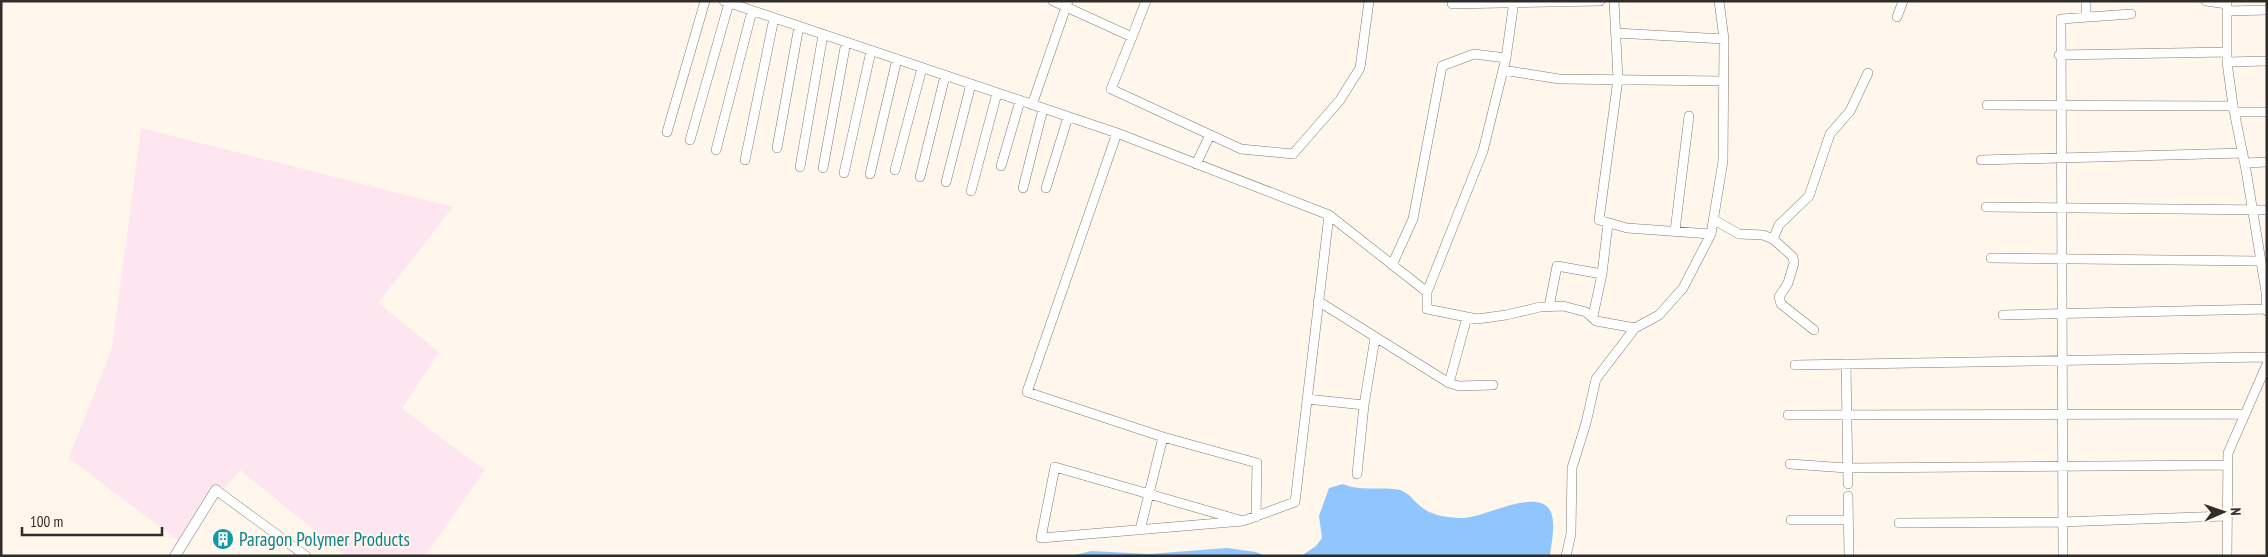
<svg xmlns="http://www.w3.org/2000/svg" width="2268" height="557" viewBox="0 0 2268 557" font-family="'PT Sans Narrow',sans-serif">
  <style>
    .industrial { fill: #fee6f0 }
    .water { fill: #90c6fd }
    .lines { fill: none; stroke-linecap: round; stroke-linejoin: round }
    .minor-casing { stroke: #837b72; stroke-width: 10 }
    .tertiary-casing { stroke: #837b72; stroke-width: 11 }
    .minor { stroke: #fff; stroke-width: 9 }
    .tertiary { stroke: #fff; stroke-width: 10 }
    .labels { text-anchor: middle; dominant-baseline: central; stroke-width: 4; stroke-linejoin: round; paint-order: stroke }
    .culture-label { font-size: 19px; fill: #0d838f; stroke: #fff6ec; text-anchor: start }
  </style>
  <rect width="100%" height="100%" fill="#fff6ec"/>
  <path class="industrial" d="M 141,128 L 453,207 L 378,303 L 439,352 L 402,409 L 485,470 L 425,556 L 346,556 L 240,470 L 180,542 L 69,458 L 112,348 Z"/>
  <path class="water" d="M 1343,484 C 1362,492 1381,486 1400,490 C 1410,493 1415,503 1424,509 C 1434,516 1451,518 1464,518 C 1484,517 1527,493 1545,505 C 1559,514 1551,542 1550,556 L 1301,556 L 1316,546 L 1322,538 L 1319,516 L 1329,488 Z
    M 1227,548 L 1256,552 L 1265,556 L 1071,556 L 1091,551 L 1149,554 Z"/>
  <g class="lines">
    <g class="minor-casing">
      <path id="minor" d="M 724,1 L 1117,133 L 1329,215 L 1427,292 L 1427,309 L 1477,319 L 1506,315 L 1540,307 L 1563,306 L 1586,312 L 1596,321 L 1635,328
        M 1053,1 L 1132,37 L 1111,89 L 1241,149 L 1293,154 L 1340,100 L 1360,68 L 1369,1
        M 1614,1 L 1618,79 L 1599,220 L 1627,228 L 1711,234
        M 2086,1 L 2086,17
        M 2206,1 L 2227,4
        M 2227,1 L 2227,62 L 2233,106 L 2246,170 L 2266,292 L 2267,311
        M 1452,4 L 1600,1
        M 2227,11 L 2267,10
        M 1897,17 L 1903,1
        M 1616,33 L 1724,39
        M 1132,37 L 1146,1
        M 2059,55 L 2227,52
        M 2227,62 L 2267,61
        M 1503,70 L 1559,79 L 1724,81
        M 1032,105 L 1068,1
        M 1987,105 L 2233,106
        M 2234,112 L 2267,112
        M 667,132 L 705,1
        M 1117,133 L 1027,392 L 1163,437 L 1257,463 L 1256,517
        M 690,140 L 729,3
        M 777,148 L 799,26
        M 716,150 L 752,11
        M 745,160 L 774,18
        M 1981,160 L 2243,153
        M 2245,163 L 2267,162
        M 1196,164 L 1210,135
        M 1001,166 L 1020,101
        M 800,167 L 823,35
        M 823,168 L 846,42
        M 895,170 L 922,68
        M 844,173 L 871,51
        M 870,174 L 897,59
        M 920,177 L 945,76
        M 946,182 L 971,84
        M 1023,188 L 1043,109
        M 1046,188 L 1068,117
        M 971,191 L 997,93
        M 1986,207 L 2267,210
        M 1714,220 L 1739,234 L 1763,235 L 1773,239 L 1793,257 L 1794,263 L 1788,283 L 1779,297 L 1781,304 L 1814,330
        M 1675,231 L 1689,116
        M 1773,239 L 1779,225 L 1809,196 L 1830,134 L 1850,111 L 1868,73
        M 1991,258 L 2260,261
        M 1392,265 L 1413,219 L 1442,66 L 1474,54 L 1506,58
        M 1427,292 L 1483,151 L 1506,58 L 1514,1
        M 1318,301 L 1449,383 L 1467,317
        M 1549,307 L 1557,266 L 1602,274
        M 2003,315 L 2267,309
        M 1593,316 L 1602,274 L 1608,223
        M 1846,364 L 1848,484
        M 1795,365 L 2267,357
        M 1449,383 L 1459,386 L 1493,385
        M 1307,399 L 1364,405
        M 1788,415 L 2243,414
        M 1790,464 L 1847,468 L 2227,465
        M 1357,474 L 1364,405 L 1375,338
        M 216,490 L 306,556
        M 1848,496 L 1849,556
        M 1791,520 L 1848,520
        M 1243,521 L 1055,467 L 1041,538 L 1243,521 L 1295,502 L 1329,215
        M 1899,523 L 2061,522 L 2226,516
        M 1140,530 L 1163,437
        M 1566,556 L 1571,534 L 1572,468 L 1586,423 L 1596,379 L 1635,328 L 1659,315 L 1683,288 L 1711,234 L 1723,161 L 1724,39 L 1719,1
        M 2063,556 L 2061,19 L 2131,14
        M 2227,556 L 2228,453 L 2267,364"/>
    </g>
    <g class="tertiary-casing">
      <path id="tertiary" d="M 175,556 L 216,490"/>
    </g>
    <use href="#minor" class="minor"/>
    <use href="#tertiary" class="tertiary"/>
  </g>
  <defs>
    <g id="building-disc" transform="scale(1.125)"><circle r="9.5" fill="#0f9aa8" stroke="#fff6ec"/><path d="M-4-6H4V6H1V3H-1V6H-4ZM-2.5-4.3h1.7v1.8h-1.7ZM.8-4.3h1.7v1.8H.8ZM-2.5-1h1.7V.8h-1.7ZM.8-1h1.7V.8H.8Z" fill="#fff"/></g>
  </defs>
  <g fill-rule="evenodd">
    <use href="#building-disc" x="223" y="539"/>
  </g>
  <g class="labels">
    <g class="culture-label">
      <text x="239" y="539">Paragon Polymer Products</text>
    </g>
  </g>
  <rect width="2268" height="557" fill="none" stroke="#302c29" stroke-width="5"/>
  <g transform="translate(2223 512) rotate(88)" stroke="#fff6ec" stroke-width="4" paint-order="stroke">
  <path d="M0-4L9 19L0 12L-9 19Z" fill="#302c29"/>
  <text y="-8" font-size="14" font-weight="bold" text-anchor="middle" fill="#302c29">N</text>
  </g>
  <path d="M22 527v8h140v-8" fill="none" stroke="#302c29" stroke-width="2.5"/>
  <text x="30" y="527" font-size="15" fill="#302c29" stroke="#fff6ec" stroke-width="4" paint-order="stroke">100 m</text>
</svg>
